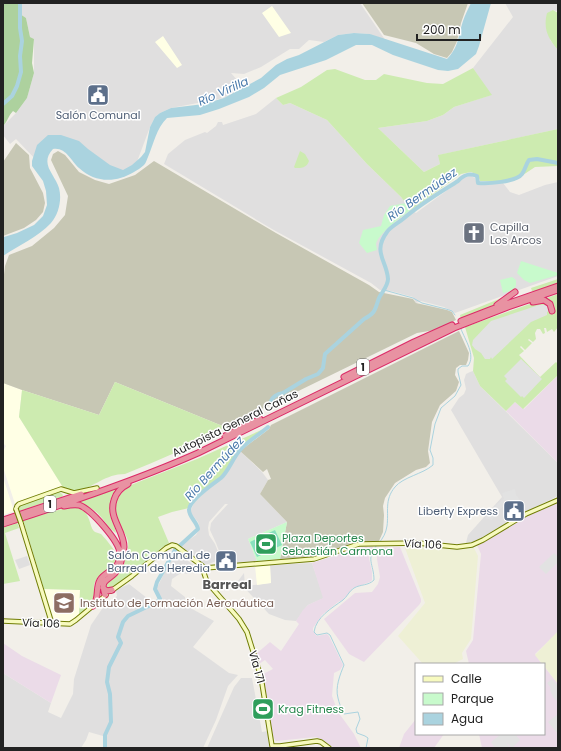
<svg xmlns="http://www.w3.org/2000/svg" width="561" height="751" viewBox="0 0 561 751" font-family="Poppins,sans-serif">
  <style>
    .residential { fill: #e0dfdf }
    .industrial { fill: #ebdbe8 }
    .education { fill: #ffffe5 }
    .construction { fill: #c7c7b4 }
    .farmland { fill: #eef0d5 }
    .grass { fill: #cdebb0 }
    .forest { fill: #add19e }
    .park { fill: #c8facc }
    .pitch { fill: #88e0be }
    .parking { fill: #e2e2e2 }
    .water { fill: #aad3df }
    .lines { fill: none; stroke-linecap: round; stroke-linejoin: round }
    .stream { stroke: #aad3df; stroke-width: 1 }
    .river { stroke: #aad3df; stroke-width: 4 }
    .secondary-casing { stroke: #707d05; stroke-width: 5.5 }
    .highway-casing { stroke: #dc2a67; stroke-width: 7 }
    .secondary { stroke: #f7fabf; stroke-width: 3.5 }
    .highway { stroke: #e892a2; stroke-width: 5 }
    .secondary-bridge-casing { stroke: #707d05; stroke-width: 5.5; stroke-linecap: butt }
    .secondary-bridge { stroke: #f7fabf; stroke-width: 3.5 }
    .labels { text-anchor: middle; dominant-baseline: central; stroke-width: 3; stroke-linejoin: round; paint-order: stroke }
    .shield { fill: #fff; stroke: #646464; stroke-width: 1 }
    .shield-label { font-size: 10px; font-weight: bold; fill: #222 }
    .service-label { font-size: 11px; fill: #4e5e75; stroke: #fff; text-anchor: end }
    .worship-label { font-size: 11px; fill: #5b616d; stroke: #fff; text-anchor: start }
    .street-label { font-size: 11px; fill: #222; stroke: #fff }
    .leisure-label { font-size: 11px; fill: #27864d; stroke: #fff; text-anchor: start }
    .education-label { font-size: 11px; fill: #785e54; stroke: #fff; text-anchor: start }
    .water-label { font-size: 12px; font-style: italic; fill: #4a7aab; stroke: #fff }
    .quarter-label { font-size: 13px; font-weight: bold; fill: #555; stroke: #fff }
  </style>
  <rect width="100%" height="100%" fill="#f2efe9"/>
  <path class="residential" d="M 21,3 L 360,3 L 390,47 L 370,34 L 354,33 L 338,35 L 324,42 L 309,40 L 299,49 L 290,49 L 261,67 L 244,74 L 231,73 L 244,88 L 224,98 L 171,108 L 160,113 L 155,117 L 150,127 L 135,167 L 105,176 L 54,142 L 40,164 L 16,139 L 10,144 L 3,135 L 3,126 L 16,113 L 27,98 L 34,73 L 34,39 L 30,37 L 26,18 L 20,14 Z
    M 505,3 L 558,3 L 558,10 L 556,11 L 553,10 L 550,40 L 558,50 L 558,129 L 439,155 L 440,164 L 424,172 L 378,128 L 427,121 L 443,115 L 454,107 L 491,95 L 473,68 L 513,17 Z
    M 276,98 L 283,105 L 290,103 L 327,120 L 367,164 L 401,197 L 411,210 L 416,213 L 457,183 L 463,178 L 471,176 L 475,178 L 477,184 L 485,185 L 503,183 L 510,192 L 519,195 L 545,185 L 558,182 L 558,276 L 455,313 L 444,307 L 421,301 L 416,303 L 413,297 L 391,291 L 380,290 L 371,283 L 272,229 L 164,164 L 168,154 L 185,140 L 205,132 L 207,133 L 216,126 L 218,122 L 222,122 L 223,125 L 256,114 Z
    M 473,371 L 480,386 L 558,463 L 558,496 L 523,513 L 475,542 L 466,543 L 468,535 L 502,497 L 451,410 L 459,398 L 464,394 L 466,389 L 464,380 L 466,374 L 470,372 Z
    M 240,451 L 262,472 L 268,480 L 260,494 L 287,522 L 248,539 L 257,561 L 224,564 L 216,543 L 210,530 L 211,523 L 215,518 L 228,504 L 225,504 L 209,522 L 208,528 L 209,535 L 215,544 L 221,559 L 204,566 L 178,545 L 186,542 L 196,535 L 200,528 L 198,522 L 190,512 L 194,503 L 212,485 L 223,478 Z
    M 175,551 L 196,567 L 189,574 L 181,573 L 172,579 L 171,586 L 185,597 L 185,605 L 214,621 L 193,647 L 229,673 L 238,675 L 228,686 L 216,720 L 203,748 L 106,748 L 103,736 L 89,732 L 86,740 L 81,748 L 3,748 L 4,743 L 3,742 L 3,673 L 51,703 L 48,712 L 61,718 L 73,694 L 74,679 L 91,625 L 102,609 L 117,596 L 116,590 L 129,584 L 147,598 L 154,606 L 161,600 L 157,588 Z
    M 27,556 L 30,565 L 19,569 L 15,560 Z
    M 312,563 L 324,598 L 308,605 L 296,621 L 285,620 L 269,614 L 238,581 L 244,573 L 245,586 L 271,583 L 270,565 Z
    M 241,678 L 252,678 L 262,732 L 268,731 L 269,748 L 207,748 L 234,687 Z"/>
  <path class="industrial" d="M 558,375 L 558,463 L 506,411 L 515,402 L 524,409 Z
    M 558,501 L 558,632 L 535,654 L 542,664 L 469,664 L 466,651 L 473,640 L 481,554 L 477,545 L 529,514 Z
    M 363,547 L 373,547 L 369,558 L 372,572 L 372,580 L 370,582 L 353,588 L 343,600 L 338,602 L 322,615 L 313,628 L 313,631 L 317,636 L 327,634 L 329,636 L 343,665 L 340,670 L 334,673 L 332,696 L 338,712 L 354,734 L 361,748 L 334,748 L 323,740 L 316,737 L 276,741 L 273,737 L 267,697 L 261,675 L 273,669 L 265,660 L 259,664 L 256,654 L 270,642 L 281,651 L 299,624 L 296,621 L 303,610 L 308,605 L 323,598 L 312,563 Z
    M 400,547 L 421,599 L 421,602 L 419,605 L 364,662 L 349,654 L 324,619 L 355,593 L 372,592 L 378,584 L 380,577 L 377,559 L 378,548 Z
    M 3,643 L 22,656 L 61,675 L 51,703 L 3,673 Z
    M 544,666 L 558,684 L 558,748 L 482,748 L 479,734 L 544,734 Z
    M 416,719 L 416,734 L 444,734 L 434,748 L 399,748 L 404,734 Z"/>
  <path class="education" d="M 272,6 L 291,33 L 279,37 L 262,13 Z
    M 163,36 L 182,65 L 177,68 L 155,42 Z
    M 3,383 L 22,390 L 19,417 L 63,487 L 15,504 L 3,467 L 3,451 L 6,446 L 4,444 L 3,446 Z
    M 3,477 L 14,511 L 3,515 Z
    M 270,565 L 271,583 L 257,585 L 255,566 Z
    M 44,589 L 80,590 L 79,615 L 68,622 L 55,622 Z"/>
  <path class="construction" d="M 362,3 L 468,3 L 461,23 L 457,41 L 452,52 L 447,58 L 434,54 L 416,43 L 384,35 Z
    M 16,143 L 29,155 L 30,168 L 43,193 L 45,203 L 43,212 L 36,220 L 24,228 L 3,236 L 3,162 Z
    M 58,151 L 65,155 L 79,172 L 95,180 L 109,184 L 135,175 L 154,161 L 276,233 L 369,285 L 379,292 L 413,299 L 416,303 L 447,310 L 452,312 L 456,320 L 435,330 L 417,333 L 225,427 L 115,382 L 99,415 L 22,390 L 3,383 L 3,283 L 5,266 L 9,255 L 32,246 L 54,228 L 65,215 L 68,196 L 51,160 L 53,154 Z
    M 459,331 L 469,353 L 468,360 L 466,365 L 460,365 L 456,368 L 455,375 L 459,382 L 456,391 L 440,405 L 432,422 L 428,451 L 430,463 L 426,467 L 416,470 L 395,483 L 385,498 L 383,506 L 384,515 L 383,532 L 379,541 L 357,543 L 314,557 L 280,559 L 287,522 L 260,494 L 268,480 L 271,479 L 267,469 L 263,472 L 240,451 L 269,429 L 271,425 Z"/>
  <path class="farmland" d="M 421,544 L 461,548 L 469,547 L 474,548 L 478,556 L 471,639 L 462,653 L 463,659 L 453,664 L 423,664 L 398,636 L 425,603 L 405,548 L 409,545 Z
    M 558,631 L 558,684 L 544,666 L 544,664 L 542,664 L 535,655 Z"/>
  <path class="grass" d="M 553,10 L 558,13 L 558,50 C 548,38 543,29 547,13 Z
    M 473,68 L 492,95 L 454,107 L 443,115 L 427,121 L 378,128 L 424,172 L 440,164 L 438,155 L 558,129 L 558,166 L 535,167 L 514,181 L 480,181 L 478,175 L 471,172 L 461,174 L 411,210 L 401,197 L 367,164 L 327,120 L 290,103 L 283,105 L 276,98 L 301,87 L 327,70 L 335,69 L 365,80 L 376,80 L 384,74 L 427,83 L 443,84 Z
    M 300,151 L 305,154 L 309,161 C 307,168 301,168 295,168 L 294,167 Z
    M 558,279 L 558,284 L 536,291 L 532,291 L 531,288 Z
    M 511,294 L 490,308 L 461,319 L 460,315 Z
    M 558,294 L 558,327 L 554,332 L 552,329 L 547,332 L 546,328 L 544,328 L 545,333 L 543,334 L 540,329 L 537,329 L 535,333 L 536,339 L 533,342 L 529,339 L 528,340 L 532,343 L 525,350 L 521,346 L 520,347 L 524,351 L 519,355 L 540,377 L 556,362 L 558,364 L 558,375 L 523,409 L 515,402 L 506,411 L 480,386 L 473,371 L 474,358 L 465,327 Z
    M 115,382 L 225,427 C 193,446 159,460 125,474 C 105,474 95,487 77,491 C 73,492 68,490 64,489 L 19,417 L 22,390 L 99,415 Z
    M 268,427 L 239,451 L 222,477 L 211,485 L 189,508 L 172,512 L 158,517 L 169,543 L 161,548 L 152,557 L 128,577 L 111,588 L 107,588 L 107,585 L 108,582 C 120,571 130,559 128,541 C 126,533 121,529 117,522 C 109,507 119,493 131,485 L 197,459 Z
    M 123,485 C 114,495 108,503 111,517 C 113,522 115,527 116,533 C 109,529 106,522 100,516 C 94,508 84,505 74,503 C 81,498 88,499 96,496 C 105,493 114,488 123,485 Z
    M 60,492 L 63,495 L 62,497 L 20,511 L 18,510 L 19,506 Z
    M 69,507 C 75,507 80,507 84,511 C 91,518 90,529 95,532 C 97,533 99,533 101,534 C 105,538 117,552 117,557 C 116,570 100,571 95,582 C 92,588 96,594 95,600 L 79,615 L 80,590 L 44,589 L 23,520 Z
    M 17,522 L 19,528 L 5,533 L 20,581 L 3,584 L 3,526 Z"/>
  <path class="forest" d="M 3,3 L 20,3 L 20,14 L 26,18 L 30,37 L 34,39 L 32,63 L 34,73 L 27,98 L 16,113 L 13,111 C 8,116 8,121 3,126 Z"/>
  <path class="park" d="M 406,203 L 411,210 C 403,215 378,234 376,244 C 376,245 377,249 377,250 L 367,253 L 359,243 L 363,230 L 381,226 L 384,215 L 390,206 Z
    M 521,261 L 558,273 L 558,275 L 530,283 L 524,280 L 517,273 Z
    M 512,277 L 516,280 L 516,285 L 514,290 L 503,293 L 500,280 Z
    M 287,522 L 280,559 L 257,561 L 248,539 Z"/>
  <path class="pitch" d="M 275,530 L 282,545 L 257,557 L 250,542 Z"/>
  <path class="parking" d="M 539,305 L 547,305 L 549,311 L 547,312 L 547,315 L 531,322 L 492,359 L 491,357 L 490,359 L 485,359 L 481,353 L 475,349 L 472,345 L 473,340 L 491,321 Z
    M 521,359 L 542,379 L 524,398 L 522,396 L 521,397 L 505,381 L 507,379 L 504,376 Z
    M 515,489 L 516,495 L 520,500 L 505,505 L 498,511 L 492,520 L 485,518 L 496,505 L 504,499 L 502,493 Z
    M 554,553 L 558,557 L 558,562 L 546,574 L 539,567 Z
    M 552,679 L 558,686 L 557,701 L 553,697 L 550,690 L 551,688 L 547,683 Z
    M 558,714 L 558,734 L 548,722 Z
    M 501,734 L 515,734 L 520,740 L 512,748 L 506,742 L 510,748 L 495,748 L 491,742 Z"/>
  <path class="water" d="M 471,3 L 491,3 L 479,46 L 476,54 L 458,69 L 448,71 L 438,70 L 393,55 L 372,45 L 356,45 L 326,60 L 280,75 L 264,88 L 249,97 L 219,109 L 200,115 L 167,118 C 156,129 154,143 148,157 C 147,159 146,163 144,165 C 141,168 137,170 134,172 C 116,183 95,183 79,168 C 71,161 66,147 53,149 C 39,164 55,174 59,188 C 62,199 59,214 51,223 C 38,237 19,245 3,256 L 4,237 L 17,233 L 34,225 L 43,216 L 47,205 L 46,191 L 43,181 L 32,166 L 32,161 L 37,145 L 48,135 L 61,135 L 79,141 L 88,149 L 110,165 L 123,170 L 132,165 L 141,157 L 145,152 L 150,127 L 155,117 L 160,113 L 171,108 L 204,104 L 224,98 L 261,78 L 276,65 L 287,59 L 299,55 L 338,35 L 354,33 L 370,34 L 447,59 C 459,47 458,36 463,21 C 465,15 468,9 471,3 Z"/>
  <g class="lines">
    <path class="stream" d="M 384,290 L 413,298 L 422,303 L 446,309 L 452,311 L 455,315
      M 379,543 C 383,538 386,533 387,526 C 389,512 384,500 395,487 C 403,477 423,474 433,465 L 433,458 L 430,450 L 435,424 L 441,408 L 455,396 L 461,385 L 458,372 L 458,369 L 462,366 L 468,366 C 476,355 465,340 461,329
      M 366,748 L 368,738 L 365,736 L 357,733 L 356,729 L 360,719 L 358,712 L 344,714 L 341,711 C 341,706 339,703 338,698 C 335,687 340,675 344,665 L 330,635 L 327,633 L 317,635 L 314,632 C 316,617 332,608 343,600 C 347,597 349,591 354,588 C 361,584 368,586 374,580 C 374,564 365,559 377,545"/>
    <path class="river" d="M 3,104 L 12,96 L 17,86 L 21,72 L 20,56 L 22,41 L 20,28 L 20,3
      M 271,401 C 273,396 277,394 283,393 L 306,379 L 318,374 L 323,368 L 325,354 L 364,319 C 376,313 375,309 379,298 C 382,292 388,286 388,279 C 387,261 372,252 387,232 C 390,227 398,223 403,219 C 420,204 439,193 458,181 C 463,175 470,173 477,176 L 478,183 C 487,184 516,182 522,174 C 525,170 526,164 529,160 L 537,159 L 558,163
      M 105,748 L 105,735 L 111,722 L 110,694 L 107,682 L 109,667 L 121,643 L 118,637 L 123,622 L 128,616 L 157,602 L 160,599 L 155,589 L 157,582 L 175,550 L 198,529 C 197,522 189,517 189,510 C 189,500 213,484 221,478 C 228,472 233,458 240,450 C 248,441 259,435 268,427"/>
    <g class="secondary-casing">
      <path id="secondary" d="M 16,509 L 17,506 L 19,504 L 61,489 L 74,493 L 97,488
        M 21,523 L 52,624
        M 202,567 L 207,582 L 239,619 L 247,632 L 261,677 L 272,746 L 280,746 L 317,741 L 321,742 L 329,748
        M 111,591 L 132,576 L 166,548 L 172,545 L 176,546 L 205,568 L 314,559 L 359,544 L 418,543 L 457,547 L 472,545 L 483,540 L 526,514 L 558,500
        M 3,621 L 70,624 L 76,620 L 106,595"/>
    </g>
    <g class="highway-casing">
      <path id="highway" d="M 533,302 L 544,300 L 550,304 L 552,311
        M 497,305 L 515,292
        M 461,321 L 492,309 L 558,286
        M 344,377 L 414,342 L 452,325
        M 225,436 L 260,419
        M 64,506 C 69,505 74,504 79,505 C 91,509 120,542 120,554 C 120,571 106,570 100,580 C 95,588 100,598 93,606
        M 3,520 L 81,494
        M 3,524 C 69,503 135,481 198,453 L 454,328 L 508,307 L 558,290
        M 103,588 L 107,591 L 112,590
        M 105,595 C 100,580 106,582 115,573 C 121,567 123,555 124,547 C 124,530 108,518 114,500 C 116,493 122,487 128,484"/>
    </g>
    <use href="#secondary" class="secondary"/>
    <use href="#highway" class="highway"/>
    <g class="secondary-bridge-casing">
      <path id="secondary-bridge" d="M 16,509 L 21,523"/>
    </g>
    <use href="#secondary-bridge" class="secondary-bridge"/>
  </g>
  <defs>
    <g id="civic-square" transform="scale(1.15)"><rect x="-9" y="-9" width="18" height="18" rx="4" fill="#5c6f8a" stroke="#fff"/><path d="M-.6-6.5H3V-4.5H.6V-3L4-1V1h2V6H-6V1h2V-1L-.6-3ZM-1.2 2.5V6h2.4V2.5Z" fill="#fff"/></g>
    <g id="church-square" transform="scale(1.15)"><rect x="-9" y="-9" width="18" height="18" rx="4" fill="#6b7280" stroke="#fff"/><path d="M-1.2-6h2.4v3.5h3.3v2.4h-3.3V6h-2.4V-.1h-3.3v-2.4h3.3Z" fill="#fff"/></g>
    <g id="stadium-square" transform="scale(1.15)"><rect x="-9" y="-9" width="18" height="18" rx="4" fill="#2e9e5b" stroke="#fff"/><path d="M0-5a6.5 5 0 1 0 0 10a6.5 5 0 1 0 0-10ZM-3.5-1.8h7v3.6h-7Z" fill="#fff"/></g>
    <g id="university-square" transform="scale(1.15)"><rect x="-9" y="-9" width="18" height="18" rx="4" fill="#8d6e63" stroke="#fff"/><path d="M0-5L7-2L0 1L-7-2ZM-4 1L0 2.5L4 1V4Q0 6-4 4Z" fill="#fff"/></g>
  </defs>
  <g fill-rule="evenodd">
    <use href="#civic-square" x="98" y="95"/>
    <use href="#church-square" x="474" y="233"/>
    <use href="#civic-square" x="514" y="511"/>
    <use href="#stadium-square" x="266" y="544"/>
    <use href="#civic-square" x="226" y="561"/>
    <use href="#university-square" x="64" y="603"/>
    <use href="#stadium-square" x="263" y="709"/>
  </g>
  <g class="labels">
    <g class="shield">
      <rect x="357" y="359" width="12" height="16" rx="3"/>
      <rect x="44" y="496" width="12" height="16" rx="3"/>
    </g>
    <g class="shield-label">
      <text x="363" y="367">1</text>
      <text x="50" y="504">1</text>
    </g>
    <g class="service-label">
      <text x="98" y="115" text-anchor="middle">Salón Comunal</text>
      <text x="498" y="511">Liberty Express</text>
      <text x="210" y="555">Salón Comunal de<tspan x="210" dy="13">Barreal de Heredia</tspan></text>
    </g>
    <g class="worship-label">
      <text x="490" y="227">Capilla<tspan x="490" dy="13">Los Arcos</tspan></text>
    </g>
    <g class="street-label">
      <text transform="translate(235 423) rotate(-26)">Autopista General Cañas</text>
      <text transform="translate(423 544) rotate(3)">Vía 106</text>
      <text transform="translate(41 623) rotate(2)">Vía 106</text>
      <text transform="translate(257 667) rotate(75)">Vía 171</text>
    </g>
    <g class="leisure-label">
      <text x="282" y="538">Plaza Deportes<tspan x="282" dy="13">Sebastián Carmona</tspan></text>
      <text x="278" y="709">Krag Fitness</text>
    </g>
    <g class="education-label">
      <text x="80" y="603">Instituto de Formación Aeronáutica</text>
    </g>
    <g class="water-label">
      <text transform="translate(223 91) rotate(-24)">Río Virilla</text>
      <text transform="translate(422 194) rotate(-35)">Río Bermúdez</text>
      <text transform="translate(214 468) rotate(-48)">Río Bermúdez</text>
    </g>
    <g class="quarter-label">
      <text x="227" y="584">Barreal</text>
    </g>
  </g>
  <rect width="561" height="751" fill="none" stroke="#222222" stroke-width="8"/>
  <rect x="415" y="663" width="130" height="72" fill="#ffffff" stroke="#a7a7a7"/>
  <rect x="423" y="676" width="20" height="6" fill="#f7fabf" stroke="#a7a7a7"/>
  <text x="451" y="683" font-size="12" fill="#222222">Calle</text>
  <rect x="423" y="693" width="20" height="12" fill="#c8facc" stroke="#a7a7a7"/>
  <text x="451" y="703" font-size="12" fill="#222222">Parque</text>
  <rect x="423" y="713" width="20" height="12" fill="#aad3df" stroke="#a7a7a7"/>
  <text x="451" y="723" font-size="12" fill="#222222">Agua</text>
  <path d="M417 34v6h63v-6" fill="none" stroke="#222222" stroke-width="2"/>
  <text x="423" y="34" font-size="12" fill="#222222" stroke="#ffffff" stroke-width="3" paint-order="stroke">200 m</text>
</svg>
